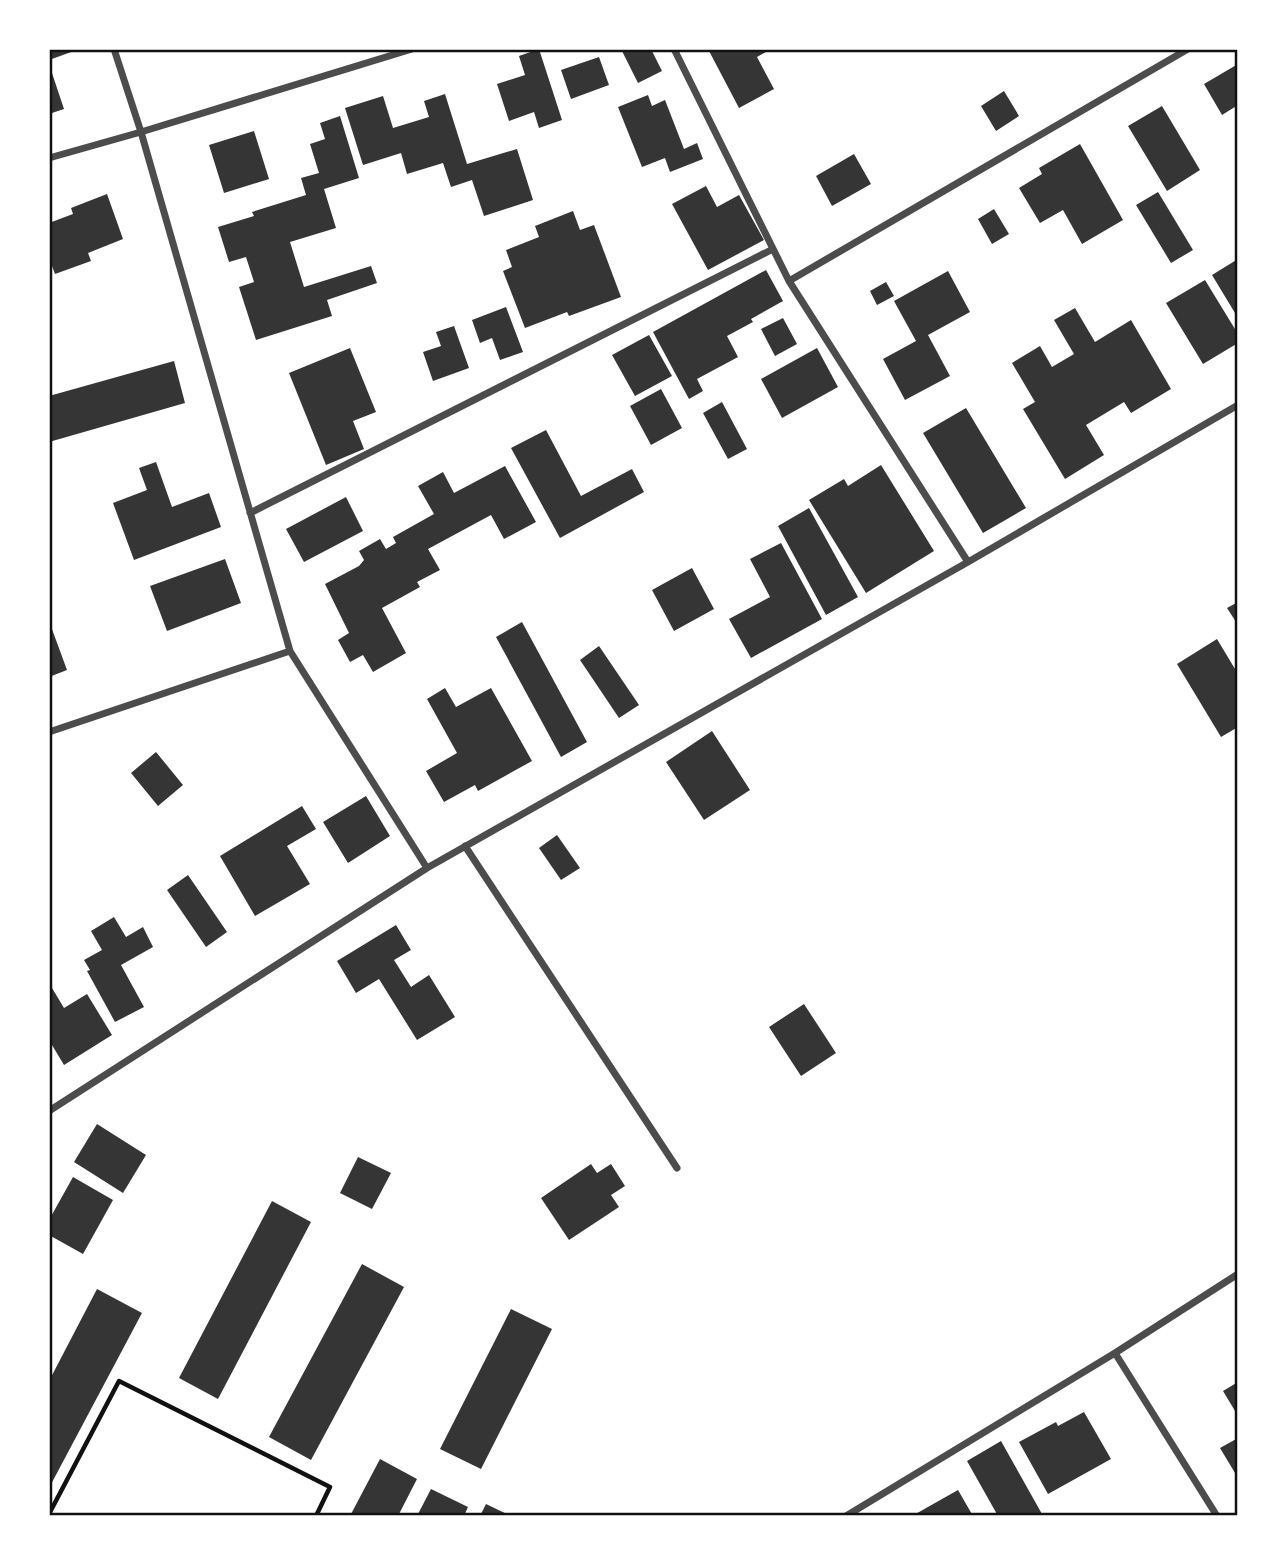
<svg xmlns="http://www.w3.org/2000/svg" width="1287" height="1565" viewBox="0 0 1287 1565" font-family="'Source Sans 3',sans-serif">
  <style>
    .building { fill: #353535 }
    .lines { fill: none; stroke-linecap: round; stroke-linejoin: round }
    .path { stroke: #111; stroke-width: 4.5 }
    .minor { stroke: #4c4c4c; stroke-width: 7 }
    .neatline { fill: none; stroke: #111; stroke-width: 2.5 }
  </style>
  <rect width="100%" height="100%" fill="#fff"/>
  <path class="building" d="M 49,49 L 74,49 L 74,51 L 49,60 Z
    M 539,49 L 562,120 L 539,128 L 534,112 L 509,121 L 497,84 L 525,75 L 519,56 Z
    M 621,49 L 651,49 L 662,71 L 638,83 Z
    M 708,49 L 771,49 L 757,57 L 774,89 L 739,108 Z
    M 599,57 L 609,85 L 571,99 L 561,70 Z
    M 49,64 L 64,109 L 49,114 Z
    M 1238,64 L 1238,105 L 1222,115 L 1204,84 Z
    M 1004,91 L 1019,116 L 996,131 L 981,106 Z
    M 445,94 L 467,164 L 517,149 L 533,200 L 484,216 L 472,180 L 451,187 L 443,163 L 407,174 L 401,153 L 363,165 L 345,108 L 383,96 L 393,128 L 429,117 L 424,101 Z
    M 648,95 L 652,106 L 665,100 L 684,149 L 697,143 L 703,159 L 670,172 L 665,158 L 642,167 L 618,107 Z
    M 1162,106 L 1200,170 L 1167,191 L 1128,126 Z
    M 340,116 L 359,178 L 324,189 L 336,228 L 290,242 L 304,287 L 371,266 L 377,283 L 327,300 L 332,316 L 256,340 L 239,287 L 254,282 L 246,257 L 229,262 L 218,227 L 254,216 L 252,212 L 306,195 L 301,178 L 319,173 L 310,144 L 325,139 L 320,123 Z
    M 254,131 L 269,179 L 224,193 L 209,145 Z
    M 1080,144 L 1123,220 L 1082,244 L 1063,210 L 1040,223 L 1019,188 L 1042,174 L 1039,168 Z
    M 854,154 L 871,184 L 832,206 L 816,176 Z
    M 706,186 L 717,207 L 739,195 L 764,240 L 708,270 L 672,204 Z
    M 1158,192 L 1193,250 L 1171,263 L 1136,205 Z
    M 107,194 L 123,239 L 88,253 L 91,261 L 55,274 L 49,258 L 49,223 L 73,214 L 71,208 Z
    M 994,209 L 1009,234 L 992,244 L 978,219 Z
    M 573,211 L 580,230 L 594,225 L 621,297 L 569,316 L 567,312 L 525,328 L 503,271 L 512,267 L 506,250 L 539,237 L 535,226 Z
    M 1238,259 L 1238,318 L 1212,275 Z
    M 766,270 L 783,301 L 751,319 L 753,322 L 727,336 L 738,357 L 697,379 L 703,391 L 689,399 L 653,332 Z
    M 948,271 L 970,312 L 928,335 L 950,376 L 905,400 L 883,359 L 916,341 L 894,301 Z
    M 1205,280 L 1238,334 L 1238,343 L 1203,364 L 1166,303 Z
    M 886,282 L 894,296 L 877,305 L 870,291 Z
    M 506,307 L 523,352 L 500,360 L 492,338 L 480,343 L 472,320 Z
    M 1075,308 L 1095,342 L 1131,320 L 1171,389 L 1131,413 L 1124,402 L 1086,425 L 1104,455 L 1065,479 L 1023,409 L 1035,402 L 1012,363 L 1040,346 L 1052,367 L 1074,354 L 1054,320 Z
    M 783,318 L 797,344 L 775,356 L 761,329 Z
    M 454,326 L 469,368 L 433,381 L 423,352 L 441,346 L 436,332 Z
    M 649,335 L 672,376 L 635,396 L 612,355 Z
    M 350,348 L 376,412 L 353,421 L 364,449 L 326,465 L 289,373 Z
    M 817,348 L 838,387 L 782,418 L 761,379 Z
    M 174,361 L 185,403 L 49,442 L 49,396 Z
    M 661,389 L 682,428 L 651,445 L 630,406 Z
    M 722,402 L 747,449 L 728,459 L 703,413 Z
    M 966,408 L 1026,508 L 983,533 L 923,433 Z
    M 546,430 L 581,496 L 632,469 L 644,492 L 560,538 L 511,448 Z
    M 156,462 L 172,507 L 209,493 L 221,527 L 134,560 L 113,503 L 147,490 L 139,468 Z
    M 881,465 L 934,551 L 866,593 L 809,500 L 844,479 L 848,486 Z
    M 505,466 L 536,522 L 504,539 L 491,515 L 428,549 L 440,570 L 417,582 L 420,587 L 382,608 L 406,653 L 373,672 L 363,655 L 350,662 L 338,640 L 349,633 L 325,584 L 359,566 L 364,560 L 359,551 L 380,539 L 386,549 L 396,543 L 393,537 L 434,514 L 418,486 L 443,472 L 454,493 Z
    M 346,497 L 363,531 L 304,562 L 286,529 Z
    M 809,508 L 858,597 L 826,615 L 778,526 Z
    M 781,543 L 822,619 L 751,658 L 729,619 L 770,597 L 750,559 Z
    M 225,559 L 241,603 L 167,631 L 150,586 Z
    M 692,568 L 714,609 L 674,631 L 652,590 Z
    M 1238,602 L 1238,625 L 1227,608 Z
    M 49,621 L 67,670 L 49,677 Z
    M 522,622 L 587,742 L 561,757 L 496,637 Z
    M 1217,639 L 1238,674 L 1238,727 L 1221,737 L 1177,664 Z
    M 599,646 L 639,705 L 619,718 L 580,660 Z
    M 445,688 L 456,707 L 491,688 L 532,761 L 478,791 L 475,785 L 444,802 L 426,771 L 457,753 L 427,699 Z
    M 712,731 L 750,790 L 704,820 L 666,762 Z
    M 156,752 L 183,785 L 158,806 L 131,773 Z
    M 366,796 L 390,836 L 348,863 L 323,822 Z
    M 302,806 L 316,829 L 287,846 L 310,884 L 255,916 L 220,856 Z
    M 557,835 L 580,868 L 561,880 L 539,848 Z
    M 188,875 L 227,932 L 206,947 L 167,890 Z
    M 114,917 L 126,937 L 143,927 L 153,947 L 121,965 L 144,1007 L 115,1022 L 87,971 L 90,970 L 84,960 L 102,950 L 91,931 Z
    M 396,925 L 411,950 L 394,960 L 411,987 L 429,975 L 455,1017 L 417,1040 L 379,979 L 356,993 L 337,961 Z
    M 49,983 L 64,1008 L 87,994 L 112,1035 L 64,1065 L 49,1040 Z
    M 804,1004 L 836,1053 L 801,1076 L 769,1027 Z
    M 97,1124 L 146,1155 L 123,1193 L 74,1162 Z
    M 358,1157 L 391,1173 L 372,1209 L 340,1193 Z
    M 591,1164 L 597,1173 L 611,1164 L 625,1186 L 611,1195 L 619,1207 L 569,1240 L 541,1198 Z
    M 73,1177 L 113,1200 L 83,1254 L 49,1235 L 49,1220 Z
    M 272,1201 L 311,1222 L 218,1399 L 179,1378 Z
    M 362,1264 L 404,1287 L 311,1460 L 269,1437 Z
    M 97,1289 L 142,1313 L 49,1488 L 49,1381 Z
    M 511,1309 L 552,1329 L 481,1469 L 440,1449 Z
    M 1238,1382 L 1238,1416 L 1223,1391 Z
    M 1084,1412 L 1111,1459 L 1048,1494 L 1019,1442 L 1056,1422 L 1058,1426 Z
    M 1238,1438 L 1238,1478 L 1220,1448 Z
    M 1001,1441 L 1042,1514 L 1038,1516 L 998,1516 L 967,1461 Z
    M 380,1459 L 417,1479 L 398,1516 L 350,1516 Z
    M 431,1489 L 468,1507 L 464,1516 L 417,1516 Z
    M 958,1490 L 973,1516 L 912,1516 Z
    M 486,1504 L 511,1516 L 480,1516 Z"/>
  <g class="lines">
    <path class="path" d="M 49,1514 L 119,1381 L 330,1487 L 316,1516"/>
    <path class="minor" d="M 114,49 L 141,132 L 290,651 L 427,868
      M 674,49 L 789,281 L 968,562
      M 49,158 L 141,132 L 412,49
      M 789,281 L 1188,49
      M 250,513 L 773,249
      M 49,732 L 290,651
      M 465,846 L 677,1168
      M 49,1111 L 427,868 L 968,562 L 1238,405
      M 1115,1353 L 1217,1516
      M 846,1516 L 1115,1353 L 1238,1274"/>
  </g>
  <rect width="1287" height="1565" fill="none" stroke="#ffffff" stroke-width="102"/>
  <rect x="51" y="51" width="1185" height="1463" class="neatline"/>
</svg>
